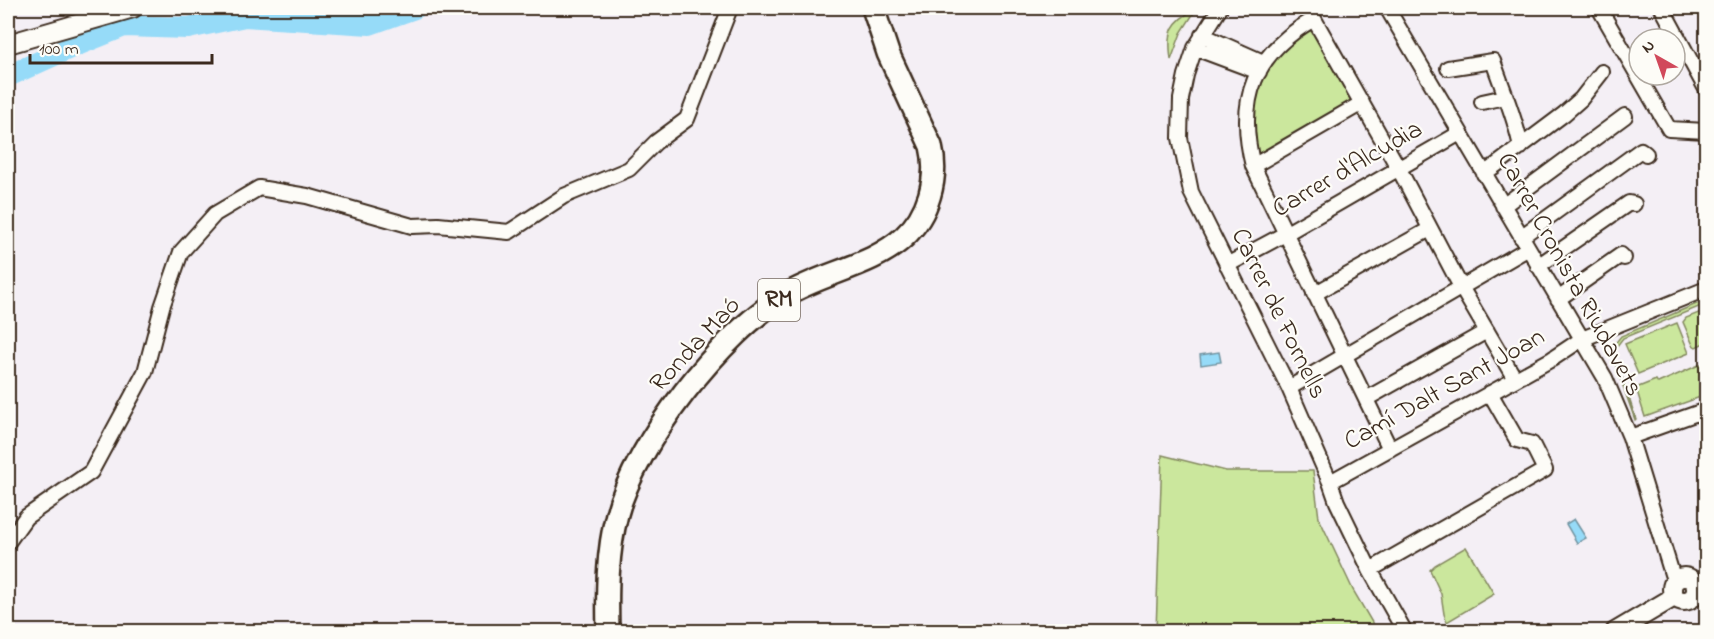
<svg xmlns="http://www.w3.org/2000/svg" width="1714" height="639" viewBox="0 0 1714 639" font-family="'Indie Flower',sans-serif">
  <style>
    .green { fill: #cbe79d; stroke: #83885e; stroke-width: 1.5 }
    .water { fill: #96dbf8; stroke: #7294a1; stroke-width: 1.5 }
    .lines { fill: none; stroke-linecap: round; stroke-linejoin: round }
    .river { stroke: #96dbf8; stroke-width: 22 }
    .street-casing { stroke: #3b2a1e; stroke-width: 18 }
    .secondary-casing { stroke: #3b2a1e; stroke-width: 22 }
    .primary-casing { stroke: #3b2a1e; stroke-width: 26 }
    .street { stroke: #fdfcf7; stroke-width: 14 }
    .secondary { stroke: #fdfcf7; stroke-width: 18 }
    .primary { stroke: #fdfcf7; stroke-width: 21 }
    .labels { text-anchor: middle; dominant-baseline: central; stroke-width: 4.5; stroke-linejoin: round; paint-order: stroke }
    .shield { fill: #fdfcf7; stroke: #75695f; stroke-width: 1.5 }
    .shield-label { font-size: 24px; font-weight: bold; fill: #3b2a1e }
    .street-label { font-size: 26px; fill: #3b2a1e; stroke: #fdfcf7 }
  </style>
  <rect width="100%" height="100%" fill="#f4eff5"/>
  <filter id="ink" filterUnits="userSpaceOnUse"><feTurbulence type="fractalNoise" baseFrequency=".0167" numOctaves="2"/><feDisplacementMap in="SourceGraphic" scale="12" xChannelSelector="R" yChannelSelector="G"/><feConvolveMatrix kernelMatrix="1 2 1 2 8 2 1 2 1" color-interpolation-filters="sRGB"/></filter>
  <g filter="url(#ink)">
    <path class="green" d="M 1197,8 L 1181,33 L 1171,60 C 1167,31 1171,22 1197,8 Z
      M 1311,26 L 1355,102 L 1255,160 L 1252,105 L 1269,60 Z
      M 1706,300 L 1706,304 L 1623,338 L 1616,347 L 1615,354 L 1612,354 L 1613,346 L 1621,336 Z
      M 1706,310 L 1706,342 L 1696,347 L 1693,345 L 1683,322 L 1686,318 Z
      M 1677,323 L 1689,353 L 1638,374 L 1625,344 Z
      M 1706,362 L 1706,395 L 1645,417 L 1636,388 L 1656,380 L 1658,383 Z
      M 1618,365 L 1636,419 L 1635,420 L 1616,366 Z
      M 1162,455 L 1226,471 L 1313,471 L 1319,518 L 1353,590 L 1377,631 L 1156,631 Z
      M 1466,547 L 1494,594 L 1447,622 L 1444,614 L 1441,594 L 1430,570 L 1435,565 Z"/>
    <path class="water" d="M 1219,352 L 1221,362 L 1201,365 L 1200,355 Z
      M 1574,519 L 1586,538 L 1577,543 L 1566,524 Z"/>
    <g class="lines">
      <path class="river" d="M 8,76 L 72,47 L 124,26 L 188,28 L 245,16 L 370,24 L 415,8"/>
      <g class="street-casing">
        <path id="street" d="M 1220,8 L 1195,48 L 1186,75 L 1181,99 L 1180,138 L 1191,192 L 1289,388 L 1330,482 L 1337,502 L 1370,570 L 1405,632
          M 1387,8 L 1605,378 L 1630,437 L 1672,574 L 1677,580
          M 1599,8 L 1669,129 L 1706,131
          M 1662,8 L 1706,89
          M 1202,35 L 1263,62
          M 1195,48 L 1259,72
          M 1448,68 L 1493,61 C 1503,90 1515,117 1521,147
          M 1482,102 L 1505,97
          M 1253,166 L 1362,103
          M 1484,174 L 1564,114 L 1581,99 L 1602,72
          M 1503,206 L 1625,116
          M 1521,237 L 1641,150 L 1646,154
          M 1227,265 L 1285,234 L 1460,133
          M 1538,266 L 1629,203 L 1634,204
          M 1314,294 L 1430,229
          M 1558,299 L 1621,255 L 1624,258
          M 1289,388 L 1527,249
          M 1366,399 L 1487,331
          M 1630,437 L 1706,410
          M 1390,449 L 1253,166 C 1236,99 1254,53 1314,19 L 1399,169 L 1461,287 L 1515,379
          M 1330,482 L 1552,359 L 1582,339 L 1706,289
          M 8,542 L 26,517 L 91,472 L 145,372 L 162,307 L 181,252 L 215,214 L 259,188 L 307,196 L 412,226 L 438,225 L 509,232 L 564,196 L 629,169 L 656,142 L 687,119 L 730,8
          M 1370,570 L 1545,470 L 1532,444 L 1517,440 L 1490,393"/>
      </g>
      <g class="secondary-casing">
        <path id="secondary" d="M 8,44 L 133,8
          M1672 589a12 12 0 1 1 24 0a12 12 0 1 1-24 0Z
          M 1615,632 L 1674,597"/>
      </g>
      <g class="primary-casing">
        <path id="primary" d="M 608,632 C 607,592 607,553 617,514 C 636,443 722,332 786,295 C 822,273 873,266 904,237 C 928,215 939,179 931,146 L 888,53 L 873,8"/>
      </g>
      <use href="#street" class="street"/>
      <use href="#secondary" class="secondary"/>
      <use href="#primary" class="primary"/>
    </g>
  </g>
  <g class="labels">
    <rect class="shield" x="758" y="279" width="42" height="42" rx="4.5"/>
    <g class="shield-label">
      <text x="779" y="300">RM</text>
    </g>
    <g class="street-label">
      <text transform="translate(1348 170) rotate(-30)">Carrer d'Alcudia</text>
      <text transform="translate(1569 275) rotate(61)">Carrer Cronista Riudavets</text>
      <text transform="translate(1278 314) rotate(64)">Carrer de Fornells</text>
      <text transform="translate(696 345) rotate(-47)">Ronda Maó</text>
      <text transform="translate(1445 390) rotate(-29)">Camí Dalt Sant Joan</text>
    </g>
  </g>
  <rect width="1714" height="639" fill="none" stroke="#fdfcf7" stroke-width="30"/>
  <rect x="15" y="15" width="1684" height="609" fill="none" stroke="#3b2a1e" stroke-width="2" filter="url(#ink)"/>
  <g transform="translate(1657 57) rotate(320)"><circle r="28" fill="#fdfcf7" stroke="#afa8a0" stroke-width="1.5"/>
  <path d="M0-4.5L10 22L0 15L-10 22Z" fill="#d1495b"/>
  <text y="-9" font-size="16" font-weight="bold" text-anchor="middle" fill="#3b2a1e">N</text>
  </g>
  <path d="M30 54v9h182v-9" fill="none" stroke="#3b2a1e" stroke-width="3"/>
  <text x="39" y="54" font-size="18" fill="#3b2a1e" stroke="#fdfcf7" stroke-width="4.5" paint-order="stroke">100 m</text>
</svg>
